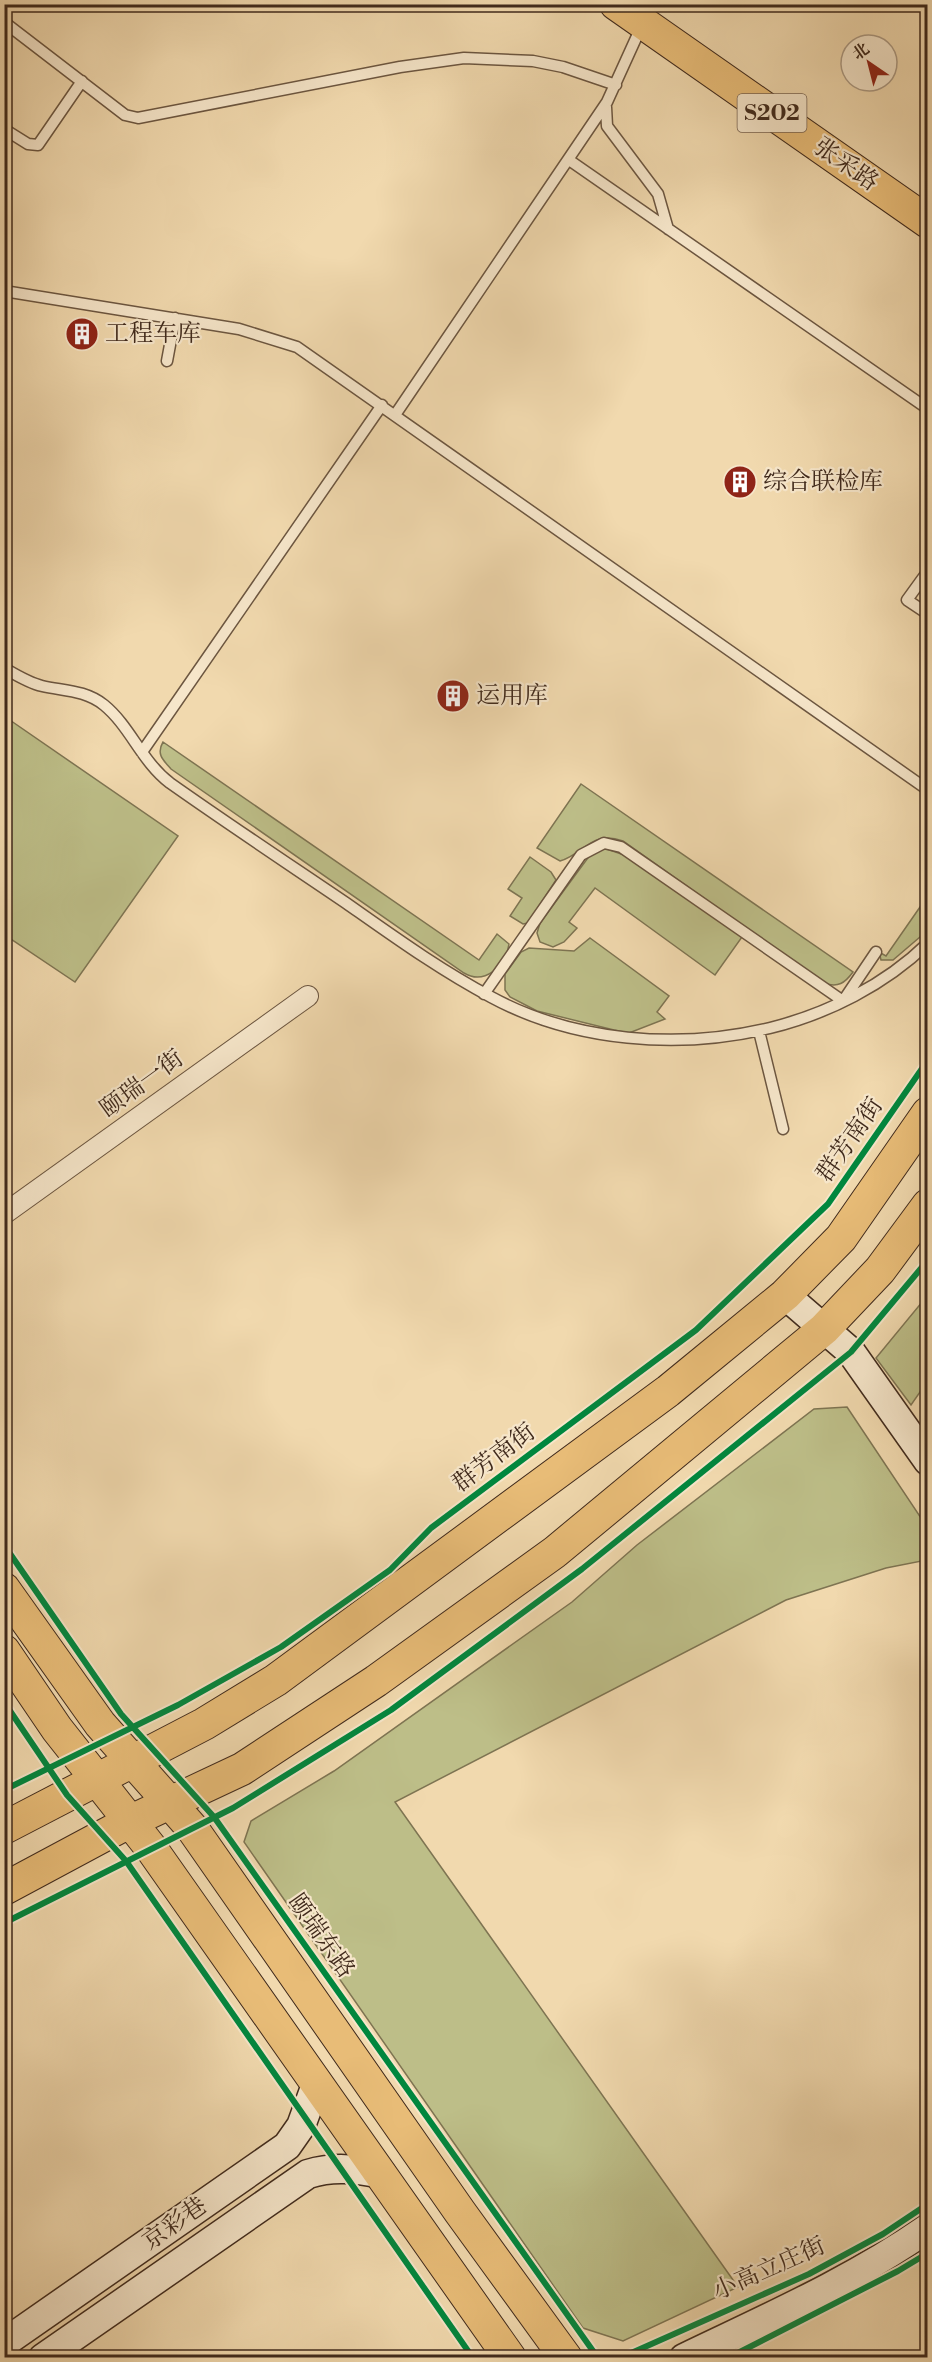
<svg xmlns="http://www.w3.org/2000/svg" width="932" height="2362" viewBox="0 0 932 2362" font-family="'Libre Bodoni','Noto Serif SC',serif">
  <style>
    .green { fill: #bdbe88; stroke: #7e7452; stroke-width: 1.5 }
    .lines { fill: none; stroke-linecap: round; stroke-linejoin: round }
    .lane-casing { stroke: #6c5640; stroke-width: 13 }
    .street-casing { stroke: #6c5640; stroke-width: 22 }
    .secondary-casing { stroke: #402a1c; stroke-width: 31 }
    .primary-casing { stroke: #402a1c; stroke-width: 34 }
    .lane { stroke: #f6e6ca; stroke-width: 10 }
    .street { stroke: #f6e6ca; stroke-width: 20 }
    .secondary { stroke: #f6e6ca; stroke-width: 28 }
    .primary { stroke: #e8bc77; stroke-width: 32 }
    .cycleway-casing { stroke: #f6e6ca; stroke-width: 10 }
    .cycleway { stroke: #00873e; stroke-width: 6 }
    .labels { text-anchor: middle; dominant-baseline: central; stroke-width: 4.5; stroke-linejoin: round; paint-order: stroke }
    .shield { fill: #f6e6ca; stroke: #776250; stroke-width: 1.5 }
    .shield-label { font-size: 22px; font-weight: bold; fill: #402a1c }
    .street-label { font-size: 24px; fill: #402a1c; stroke: #f6e6ca }
    .poi-label { font-size: 24px; fill: #402a1c; stroke: #f6e6ca; text-anchor: start }
  </style>
  <rect width="100%" height="100%" fill="#f1d9ae"/>
  <filter id="stains"><feTurbulence type="fractalNoise" baseFrequency=".00333" numOctaves="4"/><feColorMatrix values="0 0 0 0 .2 0 0 0 0 .09 0 0 0 0 .02 0 0 0 .5 -.17"/></filter>
  <radialGradient id="worn" r=".72"><stop offset=".6" stop-color="#630" stop-opacity="0"/><stop offset="1" stop-color="#630" stop-opacity=".3"/></radialGradient>
  <path class="green" d="M 4,716 L 178,836 L 75,982 L 5,935 Z
    M 163,742 L 479,960 L 497,934 L 509,944 C 506,967 484,985 464,973 L 171,769 C 163,760 156,754 163,742 Z
    M 581,784 L 853,972 C 845,983 838,988 824,983 L 623,841 C 591,830 586,853 560,861 L 537,848 Z
    M 604,848 L 627,856 L 742,937 L 715,975 L 595,888 L 569,922 L 577,928 L 564,942 L 553,947 L 540,942 L 537,933 L 540,923 L 590,855 Z
    M 530,857 L 551,872 L 556,880 L 528,923 L 523,924 L 510,916 L 522,898 L 508,889 Z
    M 927,897 L 927,931 L 893,960 L 881,960 L 879,952 L 886,956 Z
    M 590,938 L 669,996 L 657,1012 L 665,1019 L 629,1033 L 614,1030 L 537,1011 L 510,997 L 505,990 L 505,974 L 521,952 L 529,948 L 574,951 Z
    M 927,1296 L 927,1382 L 911,1405 L 876,1358 Z
    M 847,1407 L 927,1527 L 927,1560 L 886,1568 L 786,1600 L 395,1802 L 738,2287 L 623,2341 L 583,2328 L 244,1842 L 251,1821 L 334,1771 L 572,1602 L 637,1545 L 814,1409 Z"/>
  <g class="lines">
    <g class="lane-casing">
      <path id="lane" d="M 4,22 L 125,115 L 138,118 L 400,67 L 464,58 L 533,61 L 563,67 L 616,85
        M 606,107 L 607,126 L 658,194 L 668,229
        M 4,129 L 28,144 L 38,145 L 82,81
        M 569,160 L 928,409
        M 4,291 L 239,329 L 297,347 L 928,790
        M 167,361 L 175,318
        M 395,415 L 607,102 L 642,25
        M 928,571 L 907,600 L 928,614
        M 4,668 C 16,675 29,683 42,686 C 64,691 85,690 104,705 C 130,726 142,762 170,783 C 228,824 287,863 346,903 C 393,936 440,970 491,997 C 574,1042 679,1050 770,1028 C 827,1014 885,985 928,943
        M 142,752 L 382,405
        M 484,994 L 581,855 L 604,843 L 621,847 L 843,1001 L 876,952
        M 759,1031 L 783,1129"/>
    </g>
    <g class="street-casing">
      <path id="street" d="M 4,1214 L 308,996"/>
    </g>
    <g class="secondary-casing">
      <path id="secondary" d="M 785,1295 L 851,1352 L 928,1461
        M 4,2343 L 287,2146 L 301,2126 L 317,2082
        M 43,2358 L 308,2174 C 334,2166 355,2169 382,2174
        M 684,2358 C 767,2318 852,2281 928,2228"/>
    </g>
    <g class="primary-casing">
      <path id="primary" d="M 616,4 L 928,222
        M 4,1589 L 100,1724 L 192,1828 L 460,2212 L 566,2358
        M 4,1651 L 57,1729 L 151,1848 L 510,2358
        M 4,1828 L 204,1724 L 276,1680 L 668,1391 L 785,1295 L 841,1238 L 928,1113
        M 4,1889 L 129,1822 L 242,1769 L 376,1681 L 555,1552 L 824,1329 L 880,1270 L 928,1205"/>
    </g>
    <use href="#lane" class="lane"/>
    <use href="#street" class="street"/>
    <use href="#secondary" class="secondary"/>
    <use href="#primary" class="primary"/>
    <g class="cycleway-casing">
      <path id="cycleway" d="M 4,1545 L 121,1714 L 214,1817 L 598,2358
        M 4,1702 L 67,1795 L 126,1861 L 473,2358
        M 4,1790 L 178,1705 L 281,1647 L 390,1570 L 431,1528 L 696,1330 L 828,1204 L 928,1060
        M 4,1923 L 233,1808 L 391,1710 L 582,1569 L 851,1352 L 928,1260
        M 620,2358 L 809,2274 L 883,2234 L 928,2204
        M 728,2358 L 898,2271 L 928,2253"/>
    </g>
    <use href="#cycleway" class="cycleway"/>
  </g>
  <defs>
    <g id="building-disc" transform="scale(1.725)"><circle r="9.5" fill="#8f2418" stroke="#f6e6ca"/><path d="M-4-6H4V6H1V3H-1V6H-4ZM-2.5-4.3h1.7v1.8h-1.7ZM.8-4.3h1.7v1.8H.8ZM-2.5-1h1.7V.8h-1.7ZM.8-1h1.7V.8H.8Z" fill="#fff"/></g>
  </defs>
  <g fill-rule="evenodd">
    <use href="#building-disc" x="82" y="334"/>
    <use href="#building-disc" x="740" y="482"/>
    <use href="#building-disc" x="453" y="696"/>
  </g>
  <g class="labels">
    <rect class="shield" x="737.5" y="94" width="69" height="38" rx="4.5"/>
    <g class="shield-label">
      <text x="772" y="113">S202</text>
    </g>
    <g class="street-label">
      <text transform="translate(846 165) rotate(35)">张采路</text>
      <text transform="translate(142 1084) rotate(-36)">颐瑞一街</text>
      <text transform="translate(850 1140) rotate(-55)">群芳南街</text>
      <text transform="translate(494 1458) rotate(-37)">群芳南街</text>
      <text transform="translate(321 1936) rotate(55)">颐瑞东路</text>
      <text transform="translate(175 2224) rotate(-35)">京彩巷</text>
      <text transform="translate(769 2269) rotate(-24)">小高立庄街</text>
    </g>
    <g class="poi-label">
      <text x="105" y="334">工程车库</text>
      <text x="763" y="482">综合联检库</text>
      <text x="476" y="696">运用库</text>
    </g>
  </g>
  <rect width="932" height="2362" fill="none" stroke="#f1d9ae" stroke-width="24"/>
  <rect x="6" y="6" width="920" height="2350" fill="none" stroke="#402a1c" stroke-width="3"/>
  <rect x="12" y="12" width="908" height="2338" fill="none" stroke="#402a1c" stroke-width="1.5"/>
  <g transform="translate(869 63) rotate(325)"><circle r="28" fill="#f6e6ca" stroke="#ad9b84" stroke-width="1.5"/>
  <path d="M0-4.5L10 22L0 15L-10 22Z" fill="#8f2418"/>
  <text y="-9" font-size="16" font-weight="bold" text-anchor="middle" fill="#402a1c">北</text>
  </g>
  <rect width="100%" height="100%" filter="url(#stains)"/>
  <rect width="100%" height="100%" fill="url(#worn)"/>
</svg>
